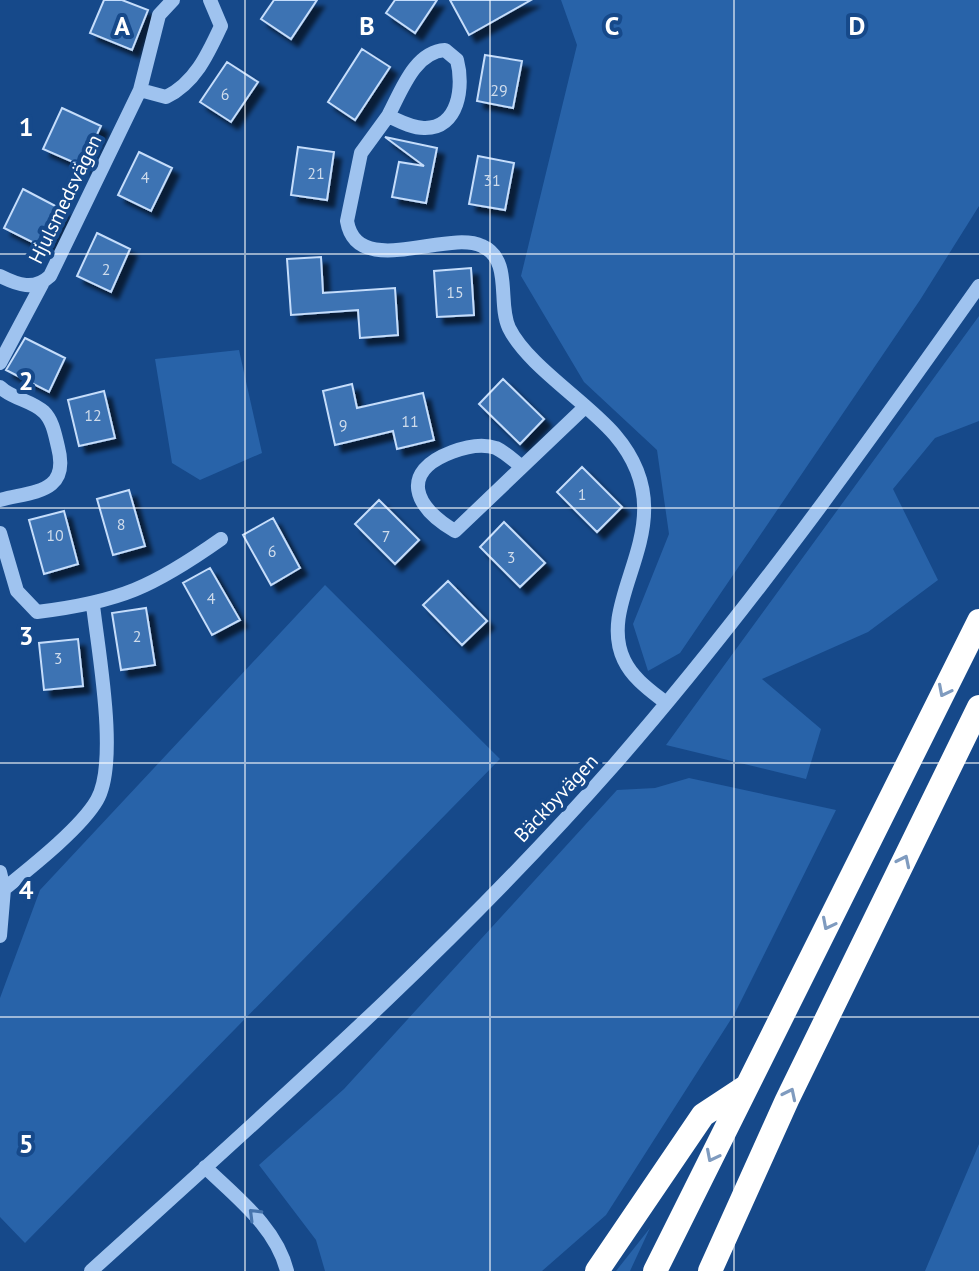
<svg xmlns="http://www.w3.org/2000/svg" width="979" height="1271" viewBox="0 0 979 1271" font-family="'PT Sans',sans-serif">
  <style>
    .green { fill: #2863a9 }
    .building { fill: #3e73b3; stroke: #c5ddfb; stroke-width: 2; filter: url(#shadow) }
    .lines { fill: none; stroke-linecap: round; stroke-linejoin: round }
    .minor { stroke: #9fc3ef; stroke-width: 14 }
    .highway { stroke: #fff; stroke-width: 24 }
    .oneway { stroke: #7f9bbf }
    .oneway2 { stroke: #4674ad }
    .grid { fill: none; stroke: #fff; stroke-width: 2; stroke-opacity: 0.55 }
    .labels { text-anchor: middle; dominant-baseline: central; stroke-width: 8; stroke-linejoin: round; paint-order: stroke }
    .number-label { font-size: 16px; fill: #cfdcec }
    .street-label { font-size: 20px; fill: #fff; stroke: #16498a }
    .grid-label { font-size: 26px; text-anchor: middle; font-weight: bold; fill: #fff; stroke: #16498a; stroke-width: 8; stroke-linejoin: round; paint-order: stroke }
  </style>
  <defs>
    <filter id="shadow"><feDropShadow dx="7" dy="7" stdDeviation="2" flood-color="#0009"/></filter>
  </defs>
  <rect width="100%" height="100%" fill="#16498a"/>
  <path class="green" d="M 561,0 L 979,0 L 979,206 L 920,300 L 680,653 L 648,671 L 633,624 L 669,534 L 657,450 L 584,382 L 521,276 L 577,45 Z
    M 979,316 L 979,421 L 935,438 L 893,489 L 938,580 L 868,632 L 762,679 L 821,729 L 806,779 L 666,745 Z
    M 239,350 L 262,453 L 200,480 L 172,463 L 155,359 Z
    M 325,585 L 500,759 L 25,1243 L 0,1217 L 0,998 L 40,890 Z
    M 689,778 L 836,810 L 735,1013 L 606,1215 L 542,1271 L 325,1271 L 316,1240 L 259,1165 L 344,1089 L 617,790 L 655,788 Z
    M 979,1144 L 979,1271 L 925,1271 Z
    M 650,1228 L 630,1271 L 616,1271 Z"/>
  <path class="building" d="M 104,0 L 122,0 L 148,10 L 132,50 L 90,33 Z
    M 274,0 L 317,0 L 291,39 L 261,19 Z
    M 395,0 L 437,0 L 415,33 L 386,13 Z
    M 450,0 L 531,0 L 469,35 Z
    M 362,49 L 390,67 L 355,120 L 328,102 Z
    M 485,55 L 522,61 L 513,108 L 477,101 Z
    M 227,62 L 258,82 L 231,122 L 200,102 Z
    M 62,108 L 101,126 L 82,166 L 43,149 Z
    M 385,137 L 437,148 L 426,203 L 392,197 L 399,162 L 424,166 Z
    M 298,147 L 334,152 L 327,200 L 291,195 Z
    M 139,152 L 172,168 L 151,211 L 118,195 Z
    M 478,156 L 514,163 L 505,210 L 469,204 Z
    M 23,189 L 63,210 L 44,248 L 4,228 Z
    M 97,233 L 130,249 L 111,292 L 77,276 Z
    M 321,257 L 323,293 L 395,288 L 398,335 L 360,338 L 358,310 L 291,315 L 287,259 Z
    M 471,268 L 474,315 L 437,317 L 434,271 Z
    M 25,338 L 65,358 L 49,392 L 6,370 Z
    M 503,379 L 544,419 L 520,444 L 479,404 Z
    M 352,384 L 357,408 L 423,393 L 434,440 L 397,449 L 393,431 L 335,445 L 323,391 Z
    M 104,391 L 115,438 L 79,446 L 68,400 Z
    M 582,467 L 622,507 L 597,532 L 557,492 Z
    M 129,490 L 145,546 L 113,555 L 97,499 Z
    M 379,500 L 419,540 L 395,564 L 355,524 Z
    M 64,511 L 78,564 L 44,574 L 29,520 Z
    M 273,518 L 300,568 L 271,585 L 243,535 Z
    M 504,522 L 545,563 L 520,587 L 480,547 Z
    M 210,568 L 240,620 L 212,635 L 183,583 Z
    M 448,581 L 487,621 L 462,645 L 423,605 Z
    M 146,608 L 155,665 L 121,670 L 112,613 Z
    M 78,639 L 83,686 L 44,690 L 39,643 Z"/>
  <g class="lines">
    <path class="minor" d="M 140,90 L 166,97 C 195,83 208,54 221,26 L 210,0
      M 388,116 C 401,92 414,52 445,50 L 457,60 C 464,86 459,129 424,128 C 412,128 399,121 388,116 L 361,153 L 347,221 C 357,280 447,229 482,246 C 513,260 497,303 509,328 C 527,365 587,402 615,435 C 690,523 593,595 624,660 C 633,679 651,691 666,703
      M 0,276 C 18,285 34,291 50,276 L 140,90 L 159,15 L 173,0
      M 0,363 L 42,284
      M 0,387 C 12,399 31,400 44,412 C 53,421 55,435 58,447 C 70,493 34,491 0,500
      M 522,467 C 514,461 505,452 496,448 C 482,443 465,447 452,452 C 399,472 414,507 455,531 L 585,407
      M 0,533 L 17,591 L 37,612 C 120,602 153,587 221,539
      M 0,872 L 4,889 L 0,936
      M 4,889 C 30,868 81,828 97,800 C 119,762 98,650 93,605
      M 205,1167 C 237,1198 276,1227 287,1271
      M 91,1271 C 271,1108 454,947 614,765 C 746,614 863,450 979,286"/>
    <path class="highway" d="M 597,1271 L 703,1115 L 747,1086
      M 655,1271 L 979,621
      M 710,1271 L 787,1100 L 979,707"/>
  </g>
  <defs><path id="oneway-chevron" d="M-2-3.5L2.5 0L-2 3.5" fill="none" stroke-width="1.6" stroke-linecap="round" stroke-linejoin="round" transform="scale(2)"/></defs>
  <g class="oneway">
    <use href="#oneway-chevron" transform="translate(944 691) rotate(117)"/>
    <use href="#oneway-chevron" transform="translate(904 861) rotate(-64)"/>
    <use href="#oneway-chevron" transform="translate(828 924) rotate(117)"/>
    <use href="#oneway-chevron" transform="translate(790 1094) rotate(-64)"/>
    <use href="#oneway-chevron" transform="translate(712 1156) rotate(117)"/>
  </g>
  <use class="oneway2" href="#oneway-chevron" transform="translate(254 1214) rotate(-135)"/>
  <path class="grid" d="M 245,0 L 245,1271M 490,0 L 490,1271M 734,0 L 734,1271M 0,254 L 979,254M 0,508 L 979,508M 0,763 L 979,763M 0,1017 L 979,1017"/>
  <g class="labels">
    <g class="number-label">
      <text x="499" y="90">29</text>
      <text x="225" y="94">6</text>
      <text x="316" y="173">21</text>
      <text x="145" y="177">4</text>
      <text x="492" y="180">31</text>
      <text x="106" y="269">2</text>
      <text x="455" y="292">15</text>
      <text x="93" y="415">12</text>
      <text x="410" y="421">11</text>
      <text x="343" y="425">9</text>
      <text x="582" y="494">1</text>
      <text x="121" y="524">8</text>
      <text x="55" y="535">10</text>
      <text x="386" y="536">7</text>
      <text x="272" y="551">6</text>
      <text x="511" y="557">3</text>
      <text x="211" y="598">4</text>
      <text x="137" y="636">2</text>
      <text x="58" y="658">3</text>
    </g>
    <g class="street-label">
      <text transform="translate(65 199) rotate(-64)">Hjulsmedsvägen</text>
      <text transform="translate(556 798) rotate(-47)">Bäckbyvägen</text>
    </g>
  </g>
  <g class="grid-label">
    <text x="122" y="35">A</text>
    <text x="367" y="35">B</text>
    <text x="612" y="35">C</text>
    <text x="857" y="35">D</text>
    <text x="26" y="136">1</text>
    <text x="26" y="390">2</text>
    <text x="26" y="645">3</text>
    <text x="26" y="899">4</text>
    <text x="26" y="1153">5</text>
  </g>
</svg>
